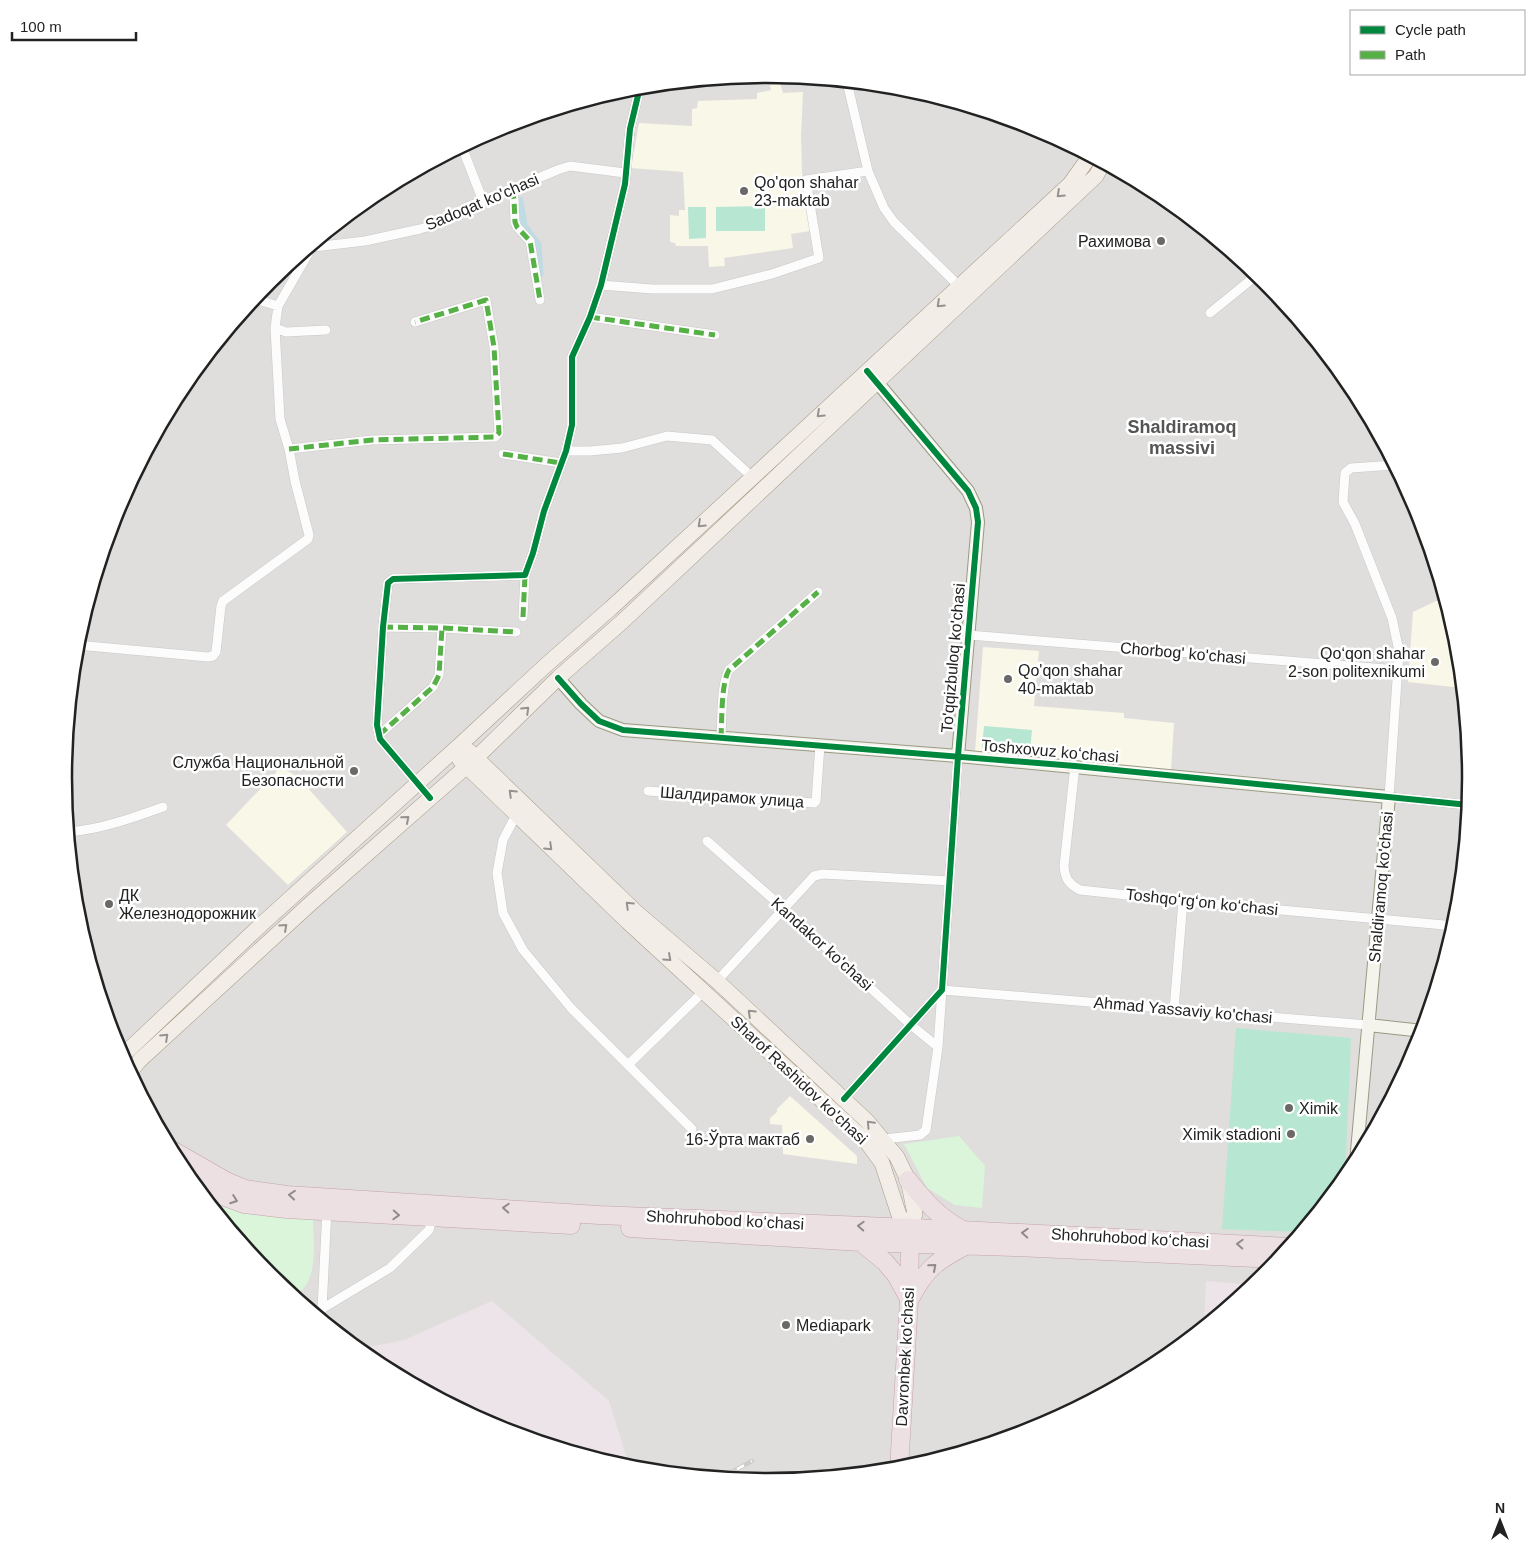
<svg xmlns="http://www.w3.org/2000/svg" width="1535" height="1556" viewBox="0 0 1535 1556" font-family="Helvetica,sans-serif">
  <style>
    .residential { fill: #dfdedc }
    .industrial { fill: #ede4e9 }
    .education { fill: #f8f7e8 }
    .park { fill: #daf5da }
    .pitch { fill: #b7e6d2 }
    .lines { fill: none; stroke-linecap: round; stroke-linejoin: round }
    .canal { stroke: #bfdbe3; stroke-width: 9 }
    .street-casing { stroke: #c9c8c7; stroke-width: 10 }
    .secondary-casing { stroke: #999a82; stroke-width: 14 }
    .primary-casing { stroke: #a79c86; stroke-width: 16 }
    .highway-casing { stroke: #c5a2ac; stroke-width: 19 }
    .street { stroke: #fdfcfc; stroke-width: 9 }
    .secondary { stroke: #f4f4ed; stroke-width: 12 }
    .primary { stroke: #f3ede7; stroke-width: 15 }
    .highway { stroke: #ece0e2; stroke-width: 18 }
    .rail-casing { stroke: #ccc; stroke-width: 4.5 }
    .rail { stroke: #fff; stroke-width: 2.5; stroke-dasharray: 8; stroke-linecap: butt }
    .quiet { stroke: #55b145; stroke-width: 5; stroke-dasharray: 10 5; stroke-linecap: butt }
    .cycleway-casing { stroke: #fff; stroke-width: 9 }
    .cycleway { stroke: #00873e; stroke-width: 6 }
    .oneway { stroke: #95928e }
    .oneway2 { stroke: #918a8c }
    .poi-dot { fill: #6a6968; stroke: #fff; stroke-width: 2 }
    .labels { text-anchor: middle; dominant-baseline: central; stroke-width: 5; stroke-linejoin: round; paint-order: stroke }
    .poi-label { font-size: 16px; fill: #222; stroke: #fff; text-anchor: start }
    .street-label { font-size: 16px; fill: #222; stroke: #fff }
    .neighbourhood-label { font-size: 18px; font-weight: bold; fill: #555; stroke: #fff }
    .rim { fill: none; stroke: #222; stroke-width: 2.5 }
  </style>
  <rect width="100%" height="100%" fill="#f0eeeb"/>
  <path class="residential" d="M66 778a701 701 0 1 1 1402 0a701 701 0 1 1-1402 0Z"/>
  <path class="industrial" d="M 1206,1281 L 1254,1285 L 1204,1326 Z
    M 492,1301 L 609,1401 L 630,1468 L 498,1428 L 376,1363 L 359,1349 L 404,1340 Z"/>
  <path class="education" d="M 780,83 L 783,93 L 803,92 L 801,136 L 802,172 L 810,231 L 791,234 L 793,248 L 724,258 L 725,266 L 709,267 L 708,246 L 676,246 L 675,243 L 670,242 L 670,215 L 679,216 L 679,210 L 685,210 L 683,172 L 631,168 L 639,123 L 692,126 L 692,109 L 697,108 L 698,101 L 757,99 L 757,93 L 771,90 L 770,85 Z
    M 1436,601 L 1446,601 L 1458,641 L 1462,688 L 1408,682 L 1413,612 Z
    M 983,647 L 1039,651 L 1034,706 L 1124,713 L 1124,718 L 1174,723 L 1171,770 L 975,751 Z
    M 281,767 L 298,777 L 347,832 L 288,885 L 226,825 Z
    M 790,1096 L 857,1156 L 857,1164 L 783,1154 L 782,1125 L 770,1124 L 770,1118 L 777,1112 L 777,1109 Z"/>
  <path class="park" d="M 959,1136 L 985,1166 L 982,1208 L 955,1205 L 927,1188 L 904,1144 Z
    M 210,1203 C 245,1213 277,1216 313,1217 C 313,1243 320,1280 295,1296 L 270,1275 Z"/>
  <path class="pitch" d="M 765,206 L 765,231 L 716,231 L 716,207 Z
    M 688,207 L 706,207 L 706,238 L 689,239 Z
    M 984,726 L 1032,730 L 1030,752 L 982,748 Z
    M 1236,1028 L 1351,1038 L 1345,1178 L 1301,1232 L 1222,1229 Z"/>
  <g class="lines">
    <path class="canal" d="M 519,201 L 523,226 L 537,245 L 539,274"/>
    <g class="street-casing">
      <path id="street" d="M 847,82 L 868,171 L 884,208 L 894,222 L 959,286
        M 462,147 L 483,201
        M 512,189 L 514,199 L 515,222 L 517,227 L 530,241 L 540,300
        M 308,250 L 314,247 L 365,241 L 420,229 L 434,225 L 465,208 L 560,169 L 570,166 L 625,173
        M 601,285 L 652,289 L 712,289 L 772,274 L 819,258 L 806,180 L 868,171
        M 255,299 L 278,306
        M 1210,313 L 1258,274
        M 590,317 L 715,335
        M 275,328 L 286,332 L 326,330
        M 289,449 L 372,440 L 495,437 L 499,433 L 494,347 L 486,300 L 415,322
        M 566,451 L 590,451 L 622,448 L 667,436 L 712,440 L 752,477
        M 503,454 L 561,463
        M 1394,465 L 1351,468 L 1345,473 L 1343,502 L 1355,524 L 1392,618 L 1399,651 L 1389,797 L 1469,805
        M 523,617 L 525,575
        M 383,627 L 442,628 L 516,632
        M 968,635 L 1398,670
        M 77,645 L 208,657 L 213,656 L 216,652 L 221,606 L 223,601 L 308,539 L 309,535 L 295,481 L 289,449 L 280,419 L 275,328 L 278,306 L 308,254 L 309,249
        M 379,735 L 433,687 L 439,675 L 442,628
        M 721,738 C 722,721 721,683 729,670 L 818,592
        M 1075,766 L 1064,866 C 1065,879 1069,884 1080,890 L 1183,901 L 1455,926
        M 648,791 L 814,803 L 816,801 L 820,745
        M 430,798 L 380,739 L 377,725 L 383,627 L 388,583 L 393,579 L 525,575 L 533,553 L 544,511 L 566,451 L 572,425 L 572,357 L 590,317 L 601,285 L 625,184 L 630,129 L 640,87
        M 516,815 L 503,840 L 497,873 L 503,913 L 523,950 L 571,1008 L 692,1129
        M 69,832 C 102,829 132,818 163,807
        M 707,841 L 783,908 L 911,1025 L 938,1047
        M 717,981 L 814,876 L 823,874 L 950,881
        M 1174,1009 L 1183,901
        M 629,1064 L 704,991
        M 844,1099 L 942,990 L 958,756
        M 1359,1137 L 1370,1137
        M 884,1139 L 920,1135 L 926,1130 L 938,1047 L 942,990 L 1368,1025
        M 322,1309 L 327,1209
        M 315,1313 L 390,1268 L 429,1230 L 433,1217"/>
    </g>
    <g class="secondary-casing">
      <path id="secondary" d="M 872,376 L 968,491 L 976,508 L 978,522 L 958,756
        M 558,678 L 581,704 L 599,721 L 623,730 L 958,756 L 1389,797 L 1356,1162
        M 1368,1025 L 1423,1031"/>
    </g>
    <g class="primary-casing">
      <path id="primary" d="M 469,751 L 636,912 L 717,981 L 867,1121 L 897,1157 L 908,1180 L 915,1214 L 910,1228
        M 460,760 L 628,922 L 866,1141 L 882,1163 L 899,1215 L 910,1228
        M 122,1056 L 264,922 L 462,743 L 545,666 L 611,608 L 1070,184 L 1090,156
        M 130,1072 L 140,1060 L 310,904 L 476,758 L 558,678 L 623,621 L 1096,176 L 1103,163"/>
    </g>
    <g class="highway-casing">
      <path id="highway" d="M 172,1150 L 226,1181 L 245,1189 L 287,1195 L 599,1215 L 961,1230 L 1289,1247
        M 191,1179 L 220,1195 L 244,1204 L 286,1209 L 571,1225
        M 908,1180 C 925,1201 937,1216 961,1229
        M 630,1228 L 861,1242 L 1014,1247 L 1279,1259
        M 861,1242 L 885,1262 L 896,1275 L 908,1297
        M 911,1297 C 926,1269 936,1261 965,1246
        M 899,1469 L 909,1300 L 910,1234"/>
    </g>
    <use href="#street" class="street"/>
    <use href="#secondary" class="secondary"/>
    <use href="#primary" class="primary"/>
    <use href="#highway" class="highway"/>
    <g class="rail-casing">
      <path id="rail" d="M 723,1477 L 752,1461"/>
    </g>
    <use href="#rail" class="rail"/>
    <path class="quiet" d="M 512,189 L 514,199 L 515,222 L 517,227 L 530,241 L 540,300
      M 590,317 L 715,335
      M 289,449 L 372,440 L 495,437 L 499,433 L 494,347 L 486,300 L 415,322
      M 503,454 L 561,463
      M 523,617 L 525,575
      M 383,627 L 442,628 L 516,632
      M 379,735 L 433,687 L 439,675 L 442,628
      M 721,738 C 722,721 721,683 729,670 L 818,592"/>
    <g class="cycleway-casing">
      <path id="cycleway" d="M 558,678 L 581,704 L 599,721 L 623,730 L 1075,766 L 1469,805
        M 430,798 L 380,739 L 377,725 L 383,627 L 388,583 L 393,579 L 525,575 L 533,553 L 544,511 L 566,451 L 572,425 L 572,357 L 590,317 L 601,285 L 625,184 L 630,129 L 640,87
        M 844,1099 L 942,990 L 958,756 L 978,522 L 976,508 L 968,491 L 867,371"/>
    </g>
    <use href="#cycleway" class="cycleway"/>
  </g>
  <defs><path id="oneway-chevron" d="M-2-3.5L2.5 0L-2 3.5" fill="none" stroke-width="1.6" stroke-linecap="round" stroke-linejoin="round" transform="scale(1.25)"/></defs>
  <g class="oneway">
    <use href="#oneway-chevron" transform="translate(1060 194) rotate(137)"/>
    <use href="#oneway-chevron" transform="translate(940 304) rotate(137)"/>
    <use href="#oneway-chevron" transform="translate(820 414) rotate(137)"/>
    <use href="#oneway-chevron" transform="translate(701 524) rotate(137)"/>
    <use href="#oneway-chevron" transform="translate(526 710) rotate(-44)"/>
    <use href="#oneway-chevron" transform="translate(512 793) rotate(-136)"/>
    <use href="#oneway-chevron" transform="translate(406 819) rotate(-41)"/>
    <use href="#oneway-chevron" transform="translate(549 847) rotate(44)"/>
    <use href="#oneway-chevron" transform="translate(629 905) rotate(-136)"/>
    <use href="#oneway-chevron" transform="translate(284 927) rotate(-42)"/>
    <use href="#oneway-chevron" transform="translate(668 958) rotate(42)"/>
    <use href="#oneway-chevron" transform="translate(751 1013) rotate(-137)"/>
    <use href="#oneway-chevron" transform="translate(165 1037) rotate(-43)"/>
    <use href="#oneway-chevron" transform="translate(870 1124) rotate(-133)"/>
  </g>
  <g class="oneway2">
    <use href="#oneway-chevron" transform="translate(292 1195) rotate(-175)"/>
    <use href="#oneway-chevron" transform="translate(234 1200) rotate(20)"/>
    <use href="#oneway-chevron" transform="translate(506 1208) rotate(-177)"/>
    <use href="#oneway-chevron" transform="translate(396 1215) rotate(3)"/>
    <use href="#oneway-chevron" transform="translate(861 1226) rotate(-177)"/>
    <use href="#oneway-chevron" transform="translate(1025 1233) rotate(-177)"/>
    <use href="#oneway-chevron" transform="translate(1240 1244) rotate(-177)"/>
    <use href="#oneway-chevron" transform="translate(933 1267) rotate(-41)"/>
  </g>
  <g class="poi-dot">
    <circle cx="744" cy="191" r="5"/>
    <circle cx="1161" cy="241" r="5"/>
    <circle cx="1435" cy="662" r="5"/>
    <circle cx="1008" cy="679" r="5"/>
    <circle cx="354" cy="771" r="5"/>
    <circle cx="109" cy="904" r="5"/>
    <circle cx="1289" cy="1108" r="5"/>
    <circle cx="1291" cy="1134" r="5"/>
    <circle cx="810" cy="1139" r="5"/>
    <circle cx="786" cy="1325" r="5"/>
  </g>
  <g class="labels">
    <g class="poi-label">
      <text x="754" y="182">Qo'qon shahar<tspan x="754" dy="18">23-maktab</tspan></text>
      <text x="1151" y="241" text-anchor="end">Рахимова</text>
      <text x="1425" y="653" text-anchor="end">Qoʻqon shahar<tspan x="1425" dy="18">2-son politexnikumi</tspan></text>
      <text x="1018" y="670">Qo'qon shahar<tspan x="1018" dy="18">40-maktab</tspan></text>
      <text x="344" y="762" text-anchor="end">Служба Национальной<tspan x="344" dy="18">Безопасности</tspan></text>
      <text x="119" y="895">ДК<tspan x="119" dy="18">Железнодорожник</tspan></text>
      <text x="1299" y="1108">Ximik</text>
      <text x="1281" y="1134" text-anchor="end">Ximik stadioni</text>
      <text x="800" y="1139" text-anchor="end">16-Ўрта мактаб</text>
      <text x="796" y="1325">Mediapark</text>
    </g>
    <g class="street-label">
      <text transform="translate(482 202) rotate(-23)">Sadoqat ko'chasi</text>
      <text transform="translate(1183 653) rotate(5)">Chorbog' ko'chasi</text>
      <text transform="translate(953 658) rotate(-85)">To'qqizbuloq ko'chasi</text>
      <text transform="translate(1050 751) rotate(5)">Toshxovuz koʻchasi</text>
      <text transform="translate(732 797) rotate(4)">Шалдирамок улица</text>
      <text transform="translate(1381 887) rotate(-85)">Shaldiramoq ko'chasi</text>
      <text transform="translate(1202 902) rotate(6)">Toshqoʻrgʻon koʻchasi</text>
      <text transform="translate(822 944) rotate(42)">Kandakor ko'chasi</text>
      <text transform="translate(1183 1010) rotate(5)">Ahmad Yassaviy ko'chasi</text>
      <text transform="translate(799 1080) rotate(43)">Sharof Rashidov ko'chasi</text>
      <text transform="translate(725 1220) rotate(3)">Shohruhobod koʻchasi</text>
      <text transform="translate(1130 1238) rotate(3)">Shohruhobod koʻchasi</text>
      <text transform="translate(905 1357) rotate(-87)">Davronbek ko'chasi</text>
    </g>
    <g class="neighbourhood-label">
      <text x="1182" y="427">Shaldiramoq<tspan x="1182" dy="21">massivi</tspan></text>
    </g>
  </g>
  <path d="M0 0H1535V1556H0ZM72 778a695 695 0 1 1 1390 0a695 695 0 1 1-1390 0Z" fill="#fff" fill-rule="evenodd"/>
  <path class="rim" d="M72 778a695 695 0 1 1 1390 0a695 695 0 1 1-1390 0Z"/>
  <rect x="1350" y="10" width="175" height="65" fill="#ffffff" stroke="#a7a7a7"/>
  <rect x="1360" y="26" width="25" height="8" fill="#00873e" stroke="#a7a7a7"/>
  <text x="1395" y="35" font-size="15" fill="#222222">Cycle path</text>
  <rect x="1360" y="51" width="25" height="8" fill="#55b145" stroke="#a7a7a7"/>
  <text x="1395" y="60" font-size="15" fill="#222222">Path</text>
  <g transform="translate(1500 1521)" stroke="#ffffff" stroke-width="4" paint-order="stroke">
  <path d="M0-4L9 19L0 12L-9 19Z" fill="#222222"/>
  <text y="-8" font-size="14" font-weight="bold" text-anchor="middle" fill="#222222">N</text>
  </g>
  <path d="M12 32v8h124v-8" fill="none" stroke="#222222" stroke-width="2.5"/>
  <text x="20" y="32" font-size="15" fill="#222222" stroke="#ffffff" stroke-width="4" paint-order="stroke">100 m</text>
</svg>
